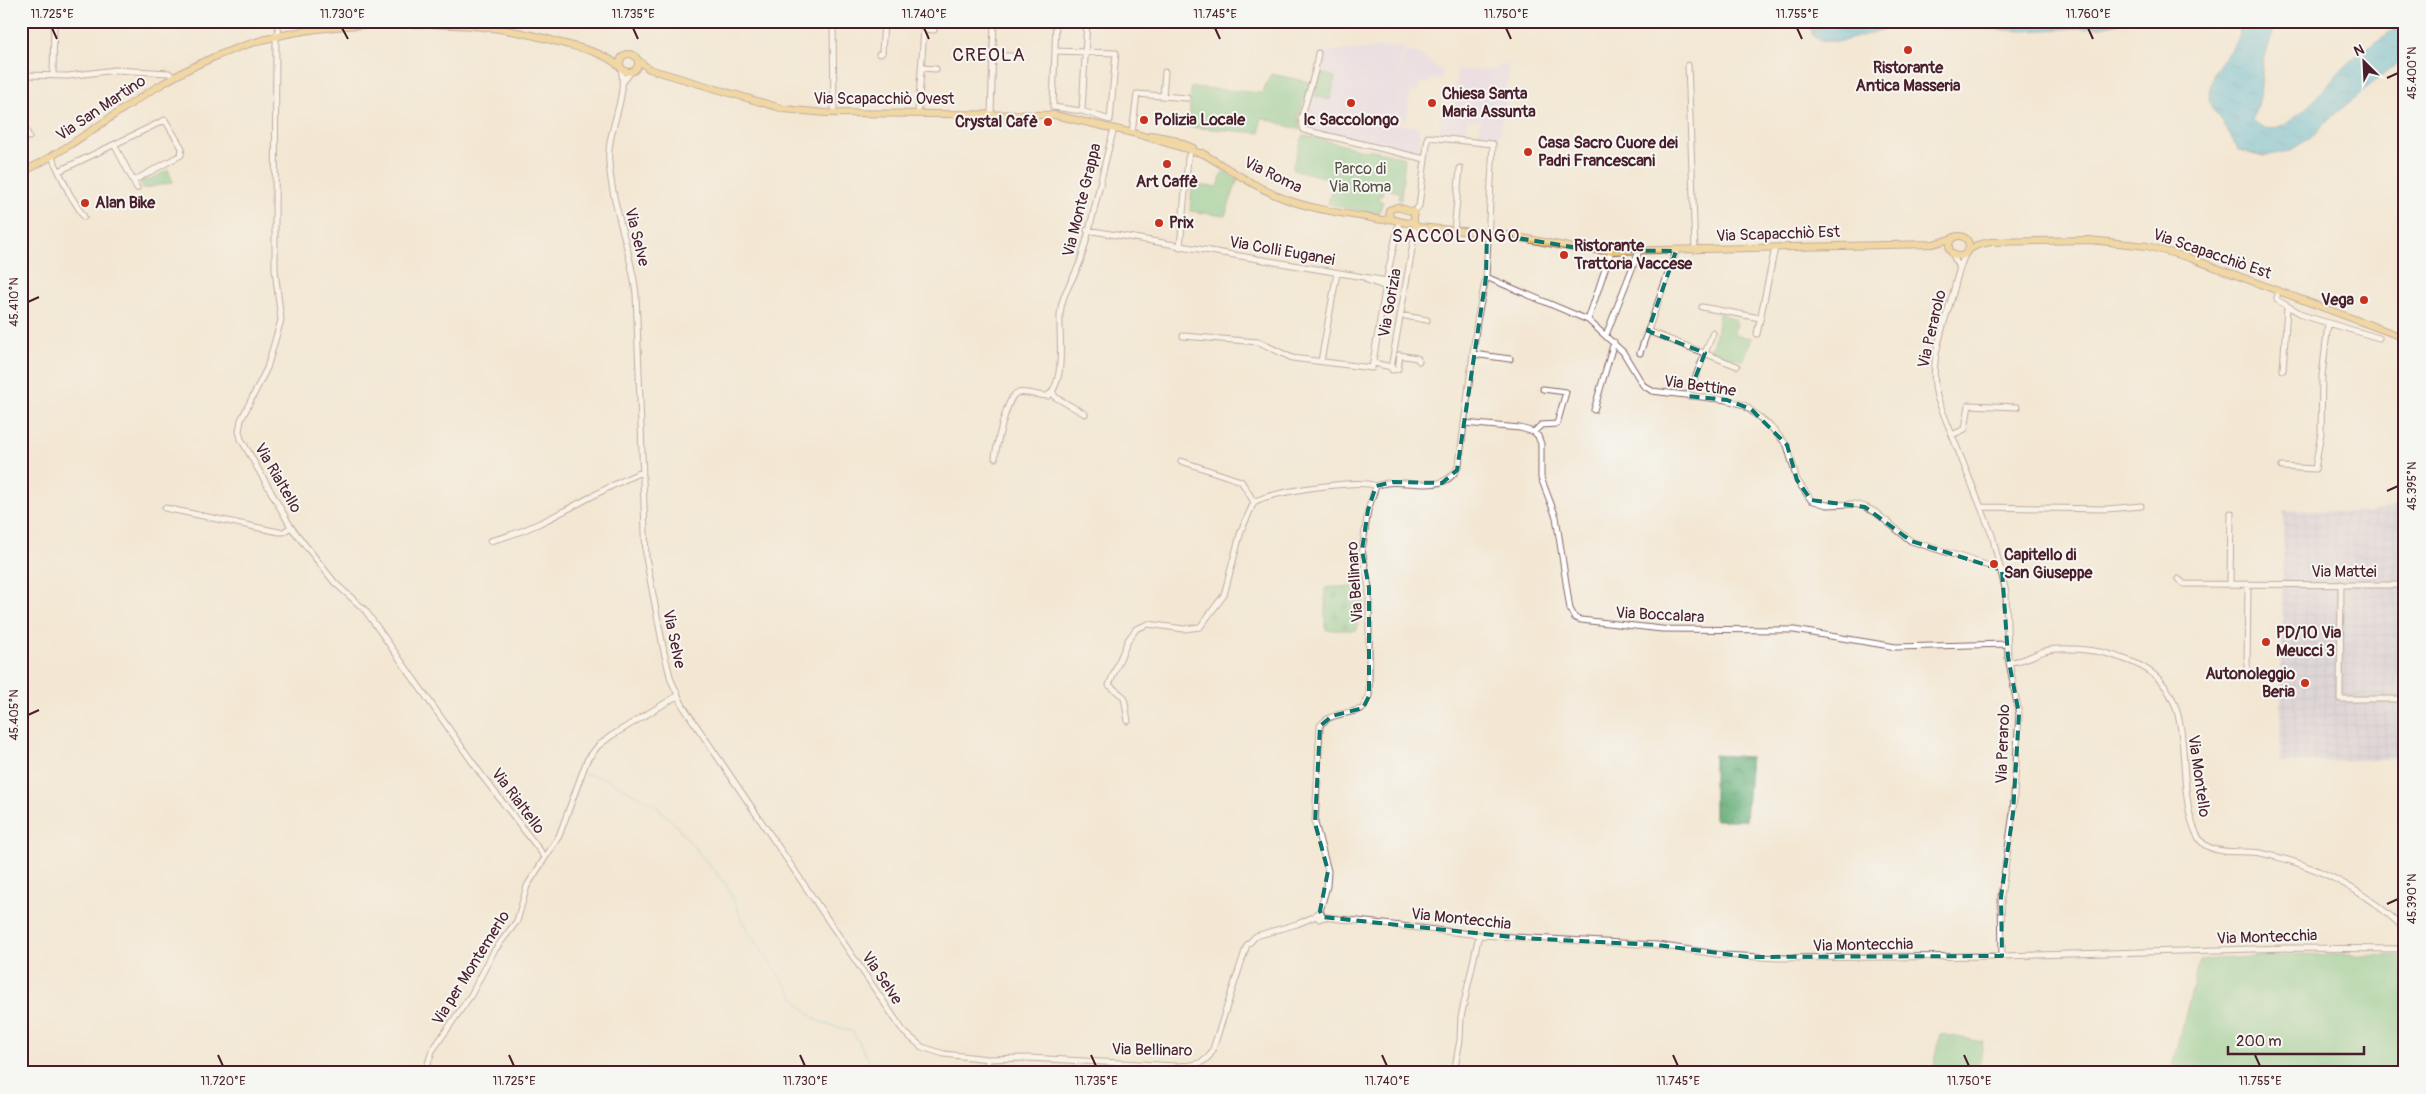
<svg xmlns="http://www.w3.org/2000/svg" width="2426" height="1094" viewBox="0 0 2426 1094" font-family="Pangolin,sans-serif">
  <style>
    .built { fill: #e2d4f3 }
    .industrial { fill: url(#industrial-grid) }
    .green { fill: #79c889; stroke: #62745a }
    .forest { fill: url(#forest-crowns); stroke: #566650 }
    .cemetery { fill: url(#cemetery-stones); stroke: #62745a }
    .water { fill: url(#water-ripples); stroke: #536e82 }
    .lines { fill: none; stroke-linecap: round; stroke-linejoin: round }
    .stream { stroke: #5cbcda; stroke-width: 1 }
    .minor-casing { stroke: #856566; stroke-width: 7 }
    .major-casing { stroke: #856566; stroke-width: 8 }
    .minor { stroke: #fff; stroke-width: 5 }
    .major { stroke: #f0c469; stroke-width: 6 }
    .marked { fill: none; stroke: #0f766e; stroke-width: 4; stroke-dasharray: 10 6; stroke-linejoin: round }
    .ticks { fill: none; stroke: #4a1f2b; stroke-width: 2 }
    .poi-dot { fill: #c8321e; stroke: #f6f6f2; stroke-width: 2 }
    .labels { text-anchor: middle; dominant-baseline: central; stroke-width: 4; stroke-linejoin: round; paint-order: stroke }
    .poi-label { font-size: 16px; font-weight: bold; fill: #4a1f2b; stroke: #f6f6f2; text-anchor: start }
    .street-label { font-size: 16px; fill: #4a1f2b; stroke: #f6f6f2 }
    .park-label { font-size: 16px; fill: #585247; stroke: #f6f6f2 }
    .quarter-label { font-size: 19px; letter-spacing: 1px; fill: #4a1f2b; stroke: #f6f6f2 }
    .neatline { fill: none; stroke: #4a1f2b; stroke-width: 2 }
    .ticks-label { font-size: 12px; text-anchor: middle; fill: #4a1f2b }
  </style>
  <defs>
    <pattern id="industrial-grid" width="8" height="8" patternUnits="userSpaceOnUse" patternTransform="scale(1.25)"><rect width="8" height="8" fill="#c5c0da"/><path d="M0 4h8M4 0v8" fill="none" stroke="#aba5bb"/></pattern>
    <pattern id="forest-crowns" width="20" height="18" patternUnits="userSpaceOnUse" patternTransform="scale(1.25)"><rect width="20" height="18" fill="#62ac75"/><path d="M2 6a3 3 0 1 1 6 0M12 15a3 3 0 1 1 6 0" fill="none" stroke="#538b60"/></pattern>
    <pattern id="cemetery-stones" width="16" height="16" patternUnits="userSpaceOnUse" patternTransform="scale(1.25)"><rect width="16" height="16" fill="#79c889"/><path d="M2 7V4a2 2 0 0 1 4 0v3zM10 15v-3a2 2 0 0 1 4 0v3z" fill="#6aab76"/></pattern>
    <pattern id="water-ripples" width="26" height="14" patternUnits="userSpaceOnUse" patternTransform="scale(1.25)"><rect width="26" height="14" fill="#5cbcda"/><path d="M2 4q2-2 4 0t4 0M15 11q2-2 4 0t4 0" fill="none" stroke="#4e98b1"/></pattern>
  </defs>
  <rect width="100%" height="100%" fill="#f6f6f2"/>
  <filter id="ink" filterUnits="userSpaceOnUse"><feTurbulence type="fractalNoise" baseFrequency=".02" numOctaves="2"/><feDisplacementMap in="SourceGraphic" scale="10" xChannelSelector="R" yChannelSelector="G"/><feConvolveMatrix kernelMatrix="1 2 1 2 8 2 1 2 1" color-interpolation-filters="sRGB"/></filter>
  <filter id="wash" filterUnits="userSpaceOnUse"><feTurbulence type="fractalNoise" baseFrequency=".0096" numOctaves="4" result="noise"/><feDisplacementMap in="SourceGraphic" scale="20" xChannelSelector="R" yChannelSelector="G"/><feGaussianBlur stdDeviation="1.12" result="paint"/><feColorMatrix in="noise" values="0 0 0 0 0 0 0 0 0 0 0 0 0 0 0 0 0 1.4 0 .05"/><feComposite in="paint" operator="in"/></filter>
  <g filter="url(#wash)">
    <rect width="100%" height="100%" fill="#f3e7d3"/>
    <path class="built" d="M 1404,46 L 1396,93 L 1405,52 L 1416,53 L 1442,71 L 1441,79 L 1430,79 L 1429,83 L 1420,83 L 1419,92 L 1410,91 L 1407,120 L 1391,119 L 1390,124 L 1419,127 L 1420,140 L 1417,156 L 1371,144 L 1369,141 L 1362,142 L 1309,129 L 1303,124 L 1321,52 Z
      M 1509,61 L 1506,100 L 1499,137 L 1479,135 L 1481,120 L 1477,120 L 1467,119 L 1465,133 L 1439,131 L 1442,110 L 1454,111 L 1457,70 L 1495,70 Z"/>
    <path class="industrial" d="M 2396,506 L 2405,507 L 2405,758 L 2280,763 L 2284,510 L 2368,513 Z"/>
    <path class="green" d="M 1320,73 L 1335,77 L 1330,100 L 1315,96 Z
      M 1271,74 L 1310,82 L 1298,117 L 1300,130 L 1261,117 L 1260,133 L 1189,127 L 1191,87 L 1262,93 Z
      M 1303,135 L 1367,151 L 1370,149 L 1405,158 L 1401,200 L 1398,199 L 1399,192 L 1383,188 L 1382,195 L 1377,198 L 1383,202 L 1378,215 L 1328,204 L 1334,180 L 1292,169 Z
      M 168,170 L 173,182 L 142,189 L 140,181 L 145,179 L 147,181 Z
      M 1223,171 L 1238,179 L 1225,216 L 1190,211 L 1192,185 L 1218,187 Z
      M 1719,313 L 1736,320 L 1734,335 L 1752,338 L 1743,361 L 1732,357 L 1731,360 L 1710,351 L 1716,334 Z
      M 2303,954 L 2405,956 L 2405,1073 L 2170,1073 L 2200,960 Z
      M 1940,1034 L 1983,1042 L 1978,1073 L 1933,1073 Z"/>
    <path class="forest" d="M 1714,755 L 1751,757 L 1746,820 L 1714,820 Z"/>
    <path class="cemetery" d="M 1327,587 L 1361,587 C 1364,595 1365,603 1363,612 L 1359,612 L 1357,630 L 1327,630 L 1325,628 L 1325,589 Z"/>
    <path class="water" d="M 1808,21 L 2127,21 L 2102,27 L 2023,31 L 1986,29 L 1953,30 L 1901,25 L 1843,41 L 1820,41 L 1813,36 Z
      M 2241,21 L 2277,21 L 2263,62 L 2260,97 L 2252,120 C 2281,153 2329,80 2348,63 C 2365,48 2386,35 2405,22 L 2405,57 L 2331,117 L 2312,137 L 2289,151 L 2264,156 L 2239,150 L 2210,103 L 2209,92 L 2214,72 L 2239,38 Z"/>
    <g class="lines">
      <path class="stream" d="M 584,774 L 604,778 L 654,804 L 672,821 L 727,886 L 748,932 L 800,1005 L 818,1021 L 853,1032 L 876,1073"/>
    </g>
  </g>
  <g filter="url(#ink)">
    <g class="lines">
      <g class="minor-casing">
        <path id="minor" d="M 277,21 L 279,34
          M 833,21 L 834,113
          M 276,35 L 275,230 L 275,270 L 281,320 L 267,368 L 241,420 L 239,431 L 241,439 L 291,527 L 335,583 L 365,610 L 483,777 L 545,857
          M 1055,51 L 1116,53 L 1110,120 L 1082,111 L 1053,107 L 1056,21
          M 1318,53 L 1315,71 L 1301,119 L 1304,130 L 1425,159
          M 879,54 L 882,53 L 884,21
          M 970,56 L 1014,56
          M 1688,65 L 1695,250
          M 621,68 C 628,100 606,131 609,162 C 612,207 631,249 636,294 L 646,558 L 664,652 L 671,680 L 683,706 L 904,1032 L 922,1047 L 944,1054 L 988,1059 L 1029,1058 L 1176,1066 C 1191,1065 1204,1066 1212,1052 L 1244,954 L 1247,945 L 1256,936 L 1297,924 L 1316,916
          M 921,68 L 936,69
          M 21,75 L 68,76 L 115,70 L 169,73 L 173,77
          M 53,75 L 54,21
          M 623,82 L 631,72
          M 1163,96 L 1165,72
          M 1082,111 L 1087,21
          M 918,113 L 924,29 L 934,30
          M 991,113 L 994,21
          M 21,119 L 29,137
          M 1132,133 L 1137,94 L 1187,98
          M 115,146 L 137,188
          M 52,157 L 69,193 L 84,217
          M 59,171 L 165,120 L 182,148 L 181,155 L 135,180
          M 1087,230 L 1387,281
          M 1454,231 L 1460,168
          M 1180,247 L 1188,158 L 1191,151
          M 1952,253 L 1959,268
          M 1966,253 C 1959,266 1957,279 1953,293 C 1943,328 1927,364 1938,400 L 1992,535 L 2006,592 L 2008,657 L 2019,714 L 2013,813 L 2001,897 L 2002,956
          M 1486,277 L 1588,320 L 1623,352 L 1643,385 L 1652,391 L 1727,400 L 1744,405 L 1769,425 L 1787,445 L 1797,480 L 1811,500 L 1827,505 L 1855,504 L 1865,507 L 1875,512 L 1911,541 L 2002,570
          M 1367,280 L 1386,287
          M 2277,291 L 2277,300 L 2305,316 L 2379,338
          M 1702,307 L 1760,318
          M 1400,315 L 1427,320
          M 1588,320 L 1611,251
          M 1648,331 L 1737,366
          M 1757,334 L 1775,248
          M 1606,335 L 1639,251
          M 1183,336 L 1259,342 L 1292,358 L 1372,368 L 1388,272 L 1399,222
          M 1640,353 L 1676,251
          M 1473,354 L 1510,359
          M 1399,355 L 1417,358 L 1419,361
          M 1400,355 L 1398,369 L 1392,370 L 1391,368 L 1416,227
          M 1321,361 L 1337,273
          M 1374,363 L 1391,367
          M 2283,370 L 2287,307
          M 1053,392 L 1055,397 L 1085,414
          M 1688,396 L 1713,333
          M 1594,410 L 1614,342
          M 1464,423 L 1520,428 L 1534,432 L 1538,436 L 1541,444 L 1541,478 L 1556,517 L 1570,609 L 1575,618 L 1581,620 L 1662,629 L 1794,630 L 1896,647 L 2007,644
          M 1534,432 L 1541,425 L 1557,424 L 1566,392 L 1543,389
          M 1952,435 L 1965,429 L 1969,405 L 2017,407
          M 995,458 C 996,448 1007,395 1017,393 C 1026,391 1039,396 1048,396 C 1066,381 1059,337 1060,315 C 1061,294 1073,281 1080,262 C 1094,219 1101,173 1114,129
          M 1181,461 L 1241,481 L 1254,502
          M 2282,467 L 2315,469 L 2321,433 L 2322,376 L 2328,324
          M 1981,507 L 2107,509 L 2141,506
          M 165,508 L 279,532 L 283,532 L 291,527
          M 490,541 C 545,528 590,493 642,472
          M 2178,579 L 2184,584 L 2405,585
          M 2230,584 L 2231,513
          M 2341,584 L 2340,699 L 2405,699
          M 2009,662 C 2023,662 2032,655 2045,651 C 2060,647 2079,649 2094,651 C 2105,652 2116,656 2127,660 C 2200,685 2175,759 2191,819 C 2194,828 2197,839 2205,845 C 2221,855 2242,850 2260,853 C 2316,864 2364,890 2405,929
          M 2247,671 L 2248,584
          M 1128,721 L 1124,697 L 1109,685 L 1128,640 L 1136,629 L 1148,624 L 1184,629 L 1200,627 L 1224,595 L 1241,531 L 1254,502 C 1269,492 1361,478 1376,486
          M 1320,911 L 1327,886 L 1328,871 L 1315,823 L 1320,726 C 1329,712 1349,715 1363,708 L 1369,696 L 1369,588 L 1362,550 L 1368,510 L 1376,486 C 1403,474 1446,500 1459,464 L 1477,321 L 1486,277 L 1493,144 L 1428,137 L 1419,206 L 1414,212
          M 1323,917 L 1320,911 L 1316,914 L 1319,919 L 1323,917 L 1479,935 L 1657,945 L 1723,955 L 1778,958 L 2002,956 L 2289,948 L 2405,949
          M 425,1073 L 432,1051 L 471,995 L 494,951 L 517,921 L 527,886 L 559,836 L 587,760 L 598,746 L 611,736 L 677,696
          M 987,1073 L 988,1059
          M 1454,1073 L 1460,1040 L 1461,1017 L 1479,935"/>
      </g>
      <g class="major-casing">
        <path id="major" d="M620 63a9 9 0 1 1 18 0a9 9 0 1 1-18 0Z
          M 638,60 L 649,69 L 784,109 L 825,113 L 1055,115 L 1137,134 L 1206,155
          M 1151,135 L 1172,139 L 1193,148
          M 1202,153 C 1228,168 1253,186 1280,197 C 1312,210 1348,214 1382,220 L 1390,219
          M 21,173 C 89,139 142,88 212,58 C 275,30 337,24 405,24 C 466,24 506,26 565,44 C 585,49 605,53 620,67
          M 1397,207 L 1414,212 L 1414,221 L 1407,223 L 1390,219 L 1389,210 Z
          M 1412,222 L 1418,227 L 1507,235 L 1575,248 L 1611,251 L 1933,244 L 1953,238
          M1949 246a10 10 0 1 1 20 0a10 10 0 1 1-20 0Z
          M 1967,251 L 1977,245 L 1991,242 L 2089,240 L 2147,246 L 2190,258 L 2405,338"/>
      </g>
      <use href="#minor" class="minor"/>
      <use href="#major" class="major"/>
    </g>
  </g>
  <path d="M0 0H2426V1094H0ZM 1487,233 L 1591,250 L 1676,251 L 1648,331 L 1705,353 L 1688,396 L 1727,400 L 1751,409 L 1787,445 L 1797,480 L 1811,500 L 1865,507 L 1911,541 L 2002,570 L 2008,657 L 2019,714 L 2013,813 L 2001,897 L 2002,956 L 1748,957 L 1657,945 L 1522,938 L 1323,917 L 1320,911 L 1328,871 L 1315,823 L 1320,726 L 1332,716 L 1363,708 L 1369,696 L 1369,588 L 1362,550 L 1368,510 L 1376,486 L 1393,482 L 1442,483 L 1457,470 L 1486,277 Z" fill="#f3e7d3" fill-opacity=".55" fill-rule="evenodd"/>
  <path class="marked" d="M 1487,233 L 1591,250 L 1676,251 L 1648,331 L 1705,353 L 1688,396 L 1727,400 L 1751,409 L 1787,445 L 1797,480 L 1811,500 L 1865,507 L 1911,541 L 2002,570 L 2008,657 L 2019,714 L 2013,813 L 2001,897 L 2002,956 L 1748,957 L 1657,945 L 1522,938 L 1323,917 L 1320,911 L 1328,871 L 1315,823 L 1320,726 L 1332,716 L 1363,708 L 1369,696 L 1369,588 L 1362,550 L 1368,510 L 1376,486 L 1393,482 L 1442,483 L 1457,470 L 1486,277 Z"/>
  <path class="ticks" d="M 52,28 L 57,39M 342,28 L 348,39M 633,28 L 638,39M 924,28 L 929,39M 1215,28 L 1220,39M 1506,28 L 1511,39M 1797,28 L 1802,39M 2088,28 L 2093,39M 2387,78 L 2398,73M 28,302 L 39,297M 2387,491 L 2398,486M 28,715 L 39,710M 2387,904 L 2398,899M 218,1055 L 223,1066M 509,1055 L 514,1066M 800,1055 L 805,1066M 1091,1055 L 1096,1066M 1382,1055 L 1387,1066M 1673,1055 L 1678,1066M 1964,1055 L 1969,1066M 2255,1055 L 2260,1066"/>
  <g class="poi-dot">
    <circle cx="1908" cy="50" r="5"/>
    <circle cx="1351" cy="103" r="5"/>
    <circle cx="1432" cy="103" r="5"/>
    <circle cx="1144" cy="120" r="5"/>
    <circle cx="1048" cy="122" r="5"/>
    <circle cx="1528" cy="152" r="5"/>
    <circle cx="1167" cy="164" r="5"/>
    <circle cx="85" cy="203" r="5"/>
    <circle cx="1159" cy="223" r="5"/>
    <circle cx="1564" cy="255" r="5"/>
    <circle cx="2364" cy="300" r="5"/>
    <circle cx="1994" cy="564" r="5"/>
    <circle cx="2266" cy="642" r="5"/>
    <circle cx="2305" cy="683" r="5"/>
  </g>
  <g class="labels">
    <g class="poi-label">
      <text x="1908" y="68" text-anchor="middle">Ristorante<tspan x="1908" dy="18">Antica Masseria</tspan></text>
      <text x="1442" y="94">Chiesa Santa<tspan x="1442" dy="18">Maria Assunta</tspan></text>
      <text x="1154" y="120">Polizia Locale</text>
      <text x="1351" y="120" text-anchor="middle">Ic Saccolongo</text>
      <text x="1038" y="122" text-anchor="end">Crystal Cafè</text>
      <text x="1538" y="143">Casa Sacro Cuore dei<tspan x="1538" dy="18">Padri Francescani</tspan></text>
      <text x="1167" y="182" text-anchor="middle">Art Caffè</text>
      <text x="95" y="203">Alan Bike</text>
      <text x="1169" y="223">Prix</text>
      <text x="1574" y="246">Ristorante<tspan x="1574" dy="18">Trattoria Vaccese</tspan></text>
      <text x="2354" y="300" text-anchor="end">Vega</text>
      <text x="2004" y="555">Capitello di<tspan x="2004" dy="18">San Giuseppe</tspan></text>
      <text x="2276" y="633">PD/10 Via<tspan x="2276" dy="18">Meucci 3</tspan></text>
      <text x="2295" y="674" text-anchor="end">Autonoleggio<tspan x="2295" dy="18">Beria</tspan></text>
    </g>
    <g class="street-label">
      <text x="884" y="99">Via Scapacchiò Ovest</text>
      <text transform="translate(101 108) rotate(-34)">Via San Martino</text>
      <text transform="translate(1273 175) rotate(26)">Via Roma</text>
      <text transform="translate(1082 200) rotate(-76)">Via Monte Grappa</text>
      <text transform="translate(1778 234) rotate(-2)">Via Scapacchiò Est</text>
      <text transform="translate(637 237) rotate(76)">Via Selve</text>
      <text transform="translate(1282 251) rotate(10)">Via Colli Euganei</text>
      <text transform="translate(2212 254) rotate(19)">Via Scapacchiò Est</text>
      <text transform="translate(1390 303) rotate(-80)">Via Gorizia</text>
      <text transform="translate(1932 329) rotate(-77)">Via Perarolo</text>
      <text transform="translate(1700 386) rotate(8)">Via Bettine</text>
      <text transform="translate(278 478) rotate(60)">Via Rialtello</text>
      <text x="2344" y="572">Via Mattei</text>
      <text transform="translate(1355 582) rotate(-94)">Via Bellinaro</text>
      <text transform="translate(1660 615) rotate(3)">Via Boccalara</text>
      <text transform="translate(674 639) rotate(78)">Via Selve</text>
      <text transform="translate(2003 744) rotate(-88)">Via Perarolo</text>
      <text transform="translate(2199 776) rotate(82)">Via Montello</text>
      <text transform="translate(518 801) rotate(53)">Via Rialtello</text>
      <text transform="translate(1461 919) rotate(6)">Via Montecchia</text>
      <text transform="translate(2267 937) rotate(-2)">Via Montecchia</text>
      <text transform="translate(1863 945) rotate(-1)">Via Montecchia</text>
      <text transform="translate(471 968) rotate(-58)">Via per Montemerlo</text>
      <text transform="translate(882 978) rotate(56)">Via Selve</text>
      <text transform="translate(1152 1050) rotate(1)">Via Bellinaro</text>
    </g>
    <g class="park-label">
      <text x="1360" y="169">Parco di<tspan x="1360" dy="18">Via Roma</tspan></text>
    </g>
    <g class="quarter-label">
      <text x="989" y="55">CREOLA</text>
      <text x="1456" y="236">SACCOLONGO</text>
    </g>
  </g>
  <rect width="2426" height="1094" fill="none" stroke="#f6f6f2" stroke-width="55"/>
  <g transform="translate(2364 62) rotate(336)" stroke="#f6f6f2" stroke-width="4" paint-order="stroke">
  <path d="M0-4L9 19L0 12L-9 19Z" fill="#4a1f2b"/>
  <text y="-8" font-size="14" font-weight="bold" text-anchor="middle" fill="#4a1f2b">N</text>
  </g>
  <path d="M2228 1046v8h136v-8" fill="none" stroke="#4a1f2b" stroke-width="2.5"/>
  <text x="2236" y="1046" font-size="15" fill="#4a1f2b" stroke="#f6f6f2" stroke-width="4" paint-order="stroke">200 m</text>
  <rect x="28" y="28" width="2370" height="1038" class="neatline"/>
  <g class="ticks-label">
    <text x="52" y="18">11.725°E</text>
    <text x="342" y="18">11.730°E</text>
    <text x="633" y="18">11.735°E</text>
    <text x="924" y="18">11.740°E</text>
    <text x="1215" y="18">11.745°E</text>
    <text x="1506" y="18">11.750°E</text>
    <text x="1797" y="18">11.755°E</text>
    <text x="2088" y="18">11.760°E</text>
    <text transform="translate(2412 73) rotate(-90)" y="4">45.400°N</text>
    <text transform="translate(14 302) rotate(-90)" y="4">45.410°N</text>
    <text transform="translate(2412 486) rotate(-90)" y="4">45.395°N</text>
    <text transform="translate(14 715) rotate(-90)" y="4">45.405°N</text>
    <text transform="translate(2412 899) rotate(-90)" y="4">45.390°N</text>
    <text x="223" y="1085">11.720°E</text>
    <text x="514" y="1085">11.725°E</text>
    <text x="805" y="1085">11.730°E</text>
    <text x="1096" y="1085">11.735°E</text>
    <text x="1387" y="1085">11.740°E</text>
    <text x="1678" y="1085">11.745°E</text>
    <text x="1969" y="1085">11.750°E</text>
    <text x="2260" y="1085">11.755°E</text>
  </g>
</svg>
